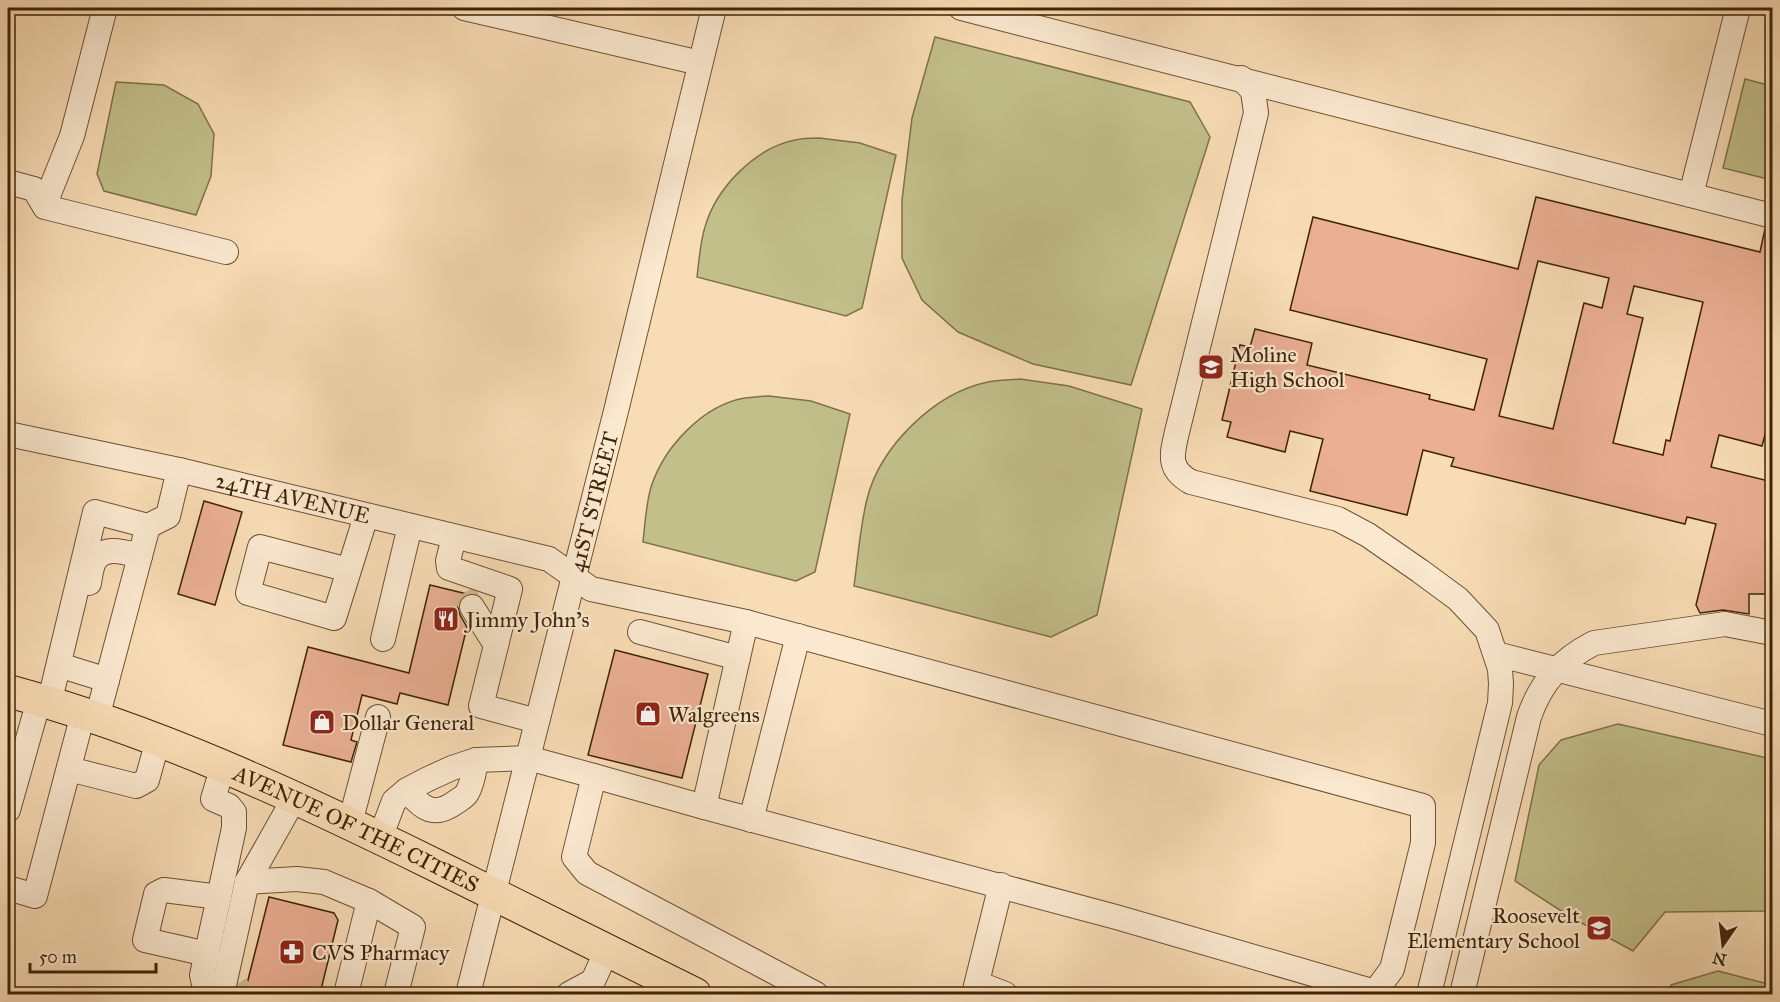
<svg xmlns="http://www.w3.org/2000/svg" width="1780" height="1002" viewBox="0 0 1780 1002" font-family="'IM FELL Great Primer',serif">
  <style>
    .green { fill: #c2bf8a; stroke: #807248; stroke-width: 1.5 }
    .building { fill: #ebaf94; stroke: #3f2406; stroke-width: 1.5; fill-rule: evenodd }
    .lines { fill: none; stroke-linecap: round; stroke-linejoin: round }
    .minor-tunnel { stroke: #d3b792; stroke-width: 24; stroke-dasharray: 24 12; stroke-linecap: butt }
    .minor-casing { stroke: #6d5232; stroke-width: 26 }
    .major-casing { stroke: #3f2406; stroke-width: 34 }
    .minor { stroke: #fae8cf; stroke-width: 24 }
    .major { stroke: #f8dcb5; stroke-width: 32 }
    .labels { text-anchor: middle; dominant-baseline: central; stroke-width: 4.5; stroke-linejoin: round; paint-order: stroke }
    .poi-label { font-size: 22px; fill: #3f2406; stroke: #fae8cf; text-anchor: start }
    .street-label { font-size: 22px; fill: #3f2406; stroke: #fae8cf }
  </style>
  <rect width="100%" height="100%" fill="#f8dcb5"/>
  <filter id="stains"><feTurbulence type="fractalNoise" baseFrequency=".00333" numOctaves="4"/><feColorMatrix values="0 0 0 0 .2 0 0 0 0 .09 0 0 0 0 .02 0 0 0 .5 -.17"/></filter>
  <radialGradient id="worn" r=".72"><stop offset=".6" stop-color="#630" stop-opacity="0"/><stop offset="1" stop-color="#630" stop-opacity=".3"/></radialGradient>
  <path class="green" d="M 935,37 L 1190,102 L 1210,137 L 1131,385 L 1033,364 L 958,332 L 922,300 L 902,258 L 902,200 L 912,118 Z
    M 1745,79 L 1772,86 L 1772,180 L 1723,168 Z
    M 116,82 L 164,85 L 198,104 L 214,134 L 211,176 L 196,215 L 104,191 L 97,174 Z
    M 819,138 L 860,143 L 896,155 L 862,308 L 846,316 L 697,277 C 699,261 700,243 705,227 C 716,188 755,148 795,140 C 803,138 811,138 819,138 Z
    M 1020,379 L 1069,386 L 1142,409 L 1097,615 L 1051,637 L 854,586 C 858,558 860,527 867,499 C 880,447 934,393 988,382 C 998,380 1010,380 1020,379 Z
    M 769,396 L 811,401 L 850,414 L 815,572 L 796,581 L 643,542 C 645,524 646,504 651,487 C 664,447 703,405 745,398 C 753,397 761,396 769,396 Z
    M 1618,724 L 1772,759 L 1772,911 L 1665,912 L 1633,951 L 1569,916 L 1515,881 L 1539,765 L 1561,740 Z
    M 1718,971 L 1772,985 L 1772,994 L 1666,994 L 1671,985 Z"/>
  <path class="building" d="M 1536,197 L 1760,252 L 1765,229 L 1773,230 L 1773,405 L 1762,446 L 1719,435 L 1711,467 L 1773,482 L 1773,594 L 1749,594 L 1749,614 L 1723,610 L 1700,613 L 1696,605 L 1716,524 L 1687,517 L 1685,524 L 1451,466 L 1454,458 L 1423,450 L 1407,515 L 1310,491 L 1323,439 L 1290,431 L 1285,452 L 1227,437 L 1231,422 L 1222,420 L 1240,345 L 1250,347 L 1255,329 L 1312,343 L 1307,365 L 1430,395 L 1429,399 L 1474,410 L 1487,359 L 1290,310 L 1313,217 L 1518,269 ZM 1538,261 L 1609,278 L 1602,308 L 1584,303 L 1553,429 L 1499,416 ZM 1634,286 L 1703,302 L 1670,441 L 1666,440 L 1663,455 L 1613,443 L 1643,318 L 1627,314 Z
    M 204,501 L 242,512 L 215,605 L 178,594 Z
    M 430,585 L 467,594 L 460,600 L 458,607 L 460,615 L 467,627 L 448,705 L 400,693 L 397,704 L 362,695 L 351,740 L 357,742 L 351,762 L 283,745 L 308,647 L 409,673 Z
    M 615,650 L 708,674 L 682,778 L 588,755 Z
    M 269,897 L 334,913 L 338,920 L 320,994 L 253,994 L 247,984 Z"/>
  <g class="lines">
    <path class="minor-tunnel" d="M 464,593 L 472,607
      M 236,985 L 242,994"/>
    <g class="minor-casing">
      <g id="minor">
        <path d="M 464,8 L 700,63"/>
        <path d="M 961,8 L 1772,216"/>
        <path d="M 1241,78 L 1253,91 L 1256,113 L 1177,432 C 1172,454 1167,469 1191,482 L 1338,519 L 1368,535 L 1420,571 L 1458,599 L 1487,630 L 1500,669 L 1501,684 L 1500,703 L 1429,994"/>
        <path d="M 8,182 L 34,189 L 45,207 L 226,252"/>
        <path d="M 1691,195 L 1738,8"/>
        <path d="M 45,207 L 48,196 L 72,136 L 105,8"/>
        <path id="s1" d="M 8,434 L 179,470 L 549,559 L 591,589 L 746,622 L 1423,806 L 1423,843 L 1392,969 L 1375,992"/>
        <path d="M 454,537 L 448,561 L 449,568 L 510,589 L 481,706 L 537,721"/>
        <path d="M 349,570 L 260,547 L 248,593 L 334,618 L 366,516"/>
        <path d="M 89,583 C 90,577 91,570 93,564 C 101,544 125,552 140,556"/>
        <path d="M 472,607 L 496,645"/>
        <path d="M 640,632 L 738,658"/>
        <path d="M 383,639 L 410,526"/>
        <path d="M 1496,654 L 1772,724"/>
        <path d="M 59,665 L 107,680"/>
        <path d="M 49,704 L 95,512 L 148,526 L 168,516 L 179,470"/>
        <path d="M 97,718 L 148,526"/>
        <path d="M 69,769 L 136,786 L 147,780 L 158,740"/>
        <path d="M 594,776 L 704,807 L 746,622"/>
        <path d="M 407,790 C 422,809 434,818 456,802 C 460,799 465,797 467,793 C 473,783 474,771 476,760"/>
        <path d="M 704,807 L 1116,917 L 1375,992 L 1374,994"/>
        <path d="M 8,810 L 39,700"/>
        <path d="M 751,820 L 798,636"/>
        <path d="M 350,823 L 378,717"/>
        <path d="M 380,838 L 394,801 L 407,790 L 428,779 L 452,768 L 476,760 L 528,758 L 594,776 L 574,857 L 587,873 L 816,994"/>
        <path d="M 247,882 L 297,879 L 324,882 L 369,901 L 346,994"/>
        <path d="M 8,888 L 35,896 L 83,714"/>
        <path d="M 369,901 L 413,927 L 396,994"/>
        <path d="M 207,954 L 145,940 L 156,894 L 164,890 L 219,897"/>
        <path d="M 977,983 L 1005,994"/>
        <path d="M 219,994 L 204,984 L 202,975 L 234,828 L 234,812 L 229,806 L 213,799 L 223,766"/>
        <path d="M 222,994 L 247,882 L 295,797"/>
        <path id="s2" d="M 468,994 L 616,411 L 714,8"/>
        <path d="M 569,994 L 593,981 L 607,950"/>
        <path d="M 974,994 L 1001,885"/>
        <path d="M 1462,994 L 1529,717 C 1541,682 1561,660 1594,643 L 1725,624 L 1772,633"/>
      </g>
    </g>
    <g class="major-casing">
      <g id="major">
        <path id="s3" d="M 8,691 C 157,731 297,797 435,865 C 522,908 608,951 695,994"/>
      </g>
    </g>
    <use href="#minor" class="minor"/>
    <use href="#major" class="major"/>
  </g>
  <defs>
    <g id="school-square" transform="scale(1.35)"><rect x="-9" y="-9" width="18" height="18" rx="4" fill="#8f2418" stroke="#fae8cf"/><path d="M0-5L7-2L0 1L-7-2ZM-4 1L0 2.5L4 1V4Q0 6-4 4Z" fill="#fff"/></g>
    <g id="restaurant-square" transform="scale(1.35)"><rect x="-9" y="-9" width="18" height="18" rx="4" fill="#8f2418" stroke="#fae8cf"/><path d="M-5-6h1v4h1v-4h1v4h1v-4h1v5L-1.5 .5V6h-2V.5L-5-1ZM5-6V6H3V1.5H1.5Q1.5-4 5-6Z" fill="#fff"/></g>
    <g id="shop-square" transform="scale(1.35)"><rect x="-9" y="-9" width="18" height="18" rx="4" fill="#8f2418" stroke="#fae8cf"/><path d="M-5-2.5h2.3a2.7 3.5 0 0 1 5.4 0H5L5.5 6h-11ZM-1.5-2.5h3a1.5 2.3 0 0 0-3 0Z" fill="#fff"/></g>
    <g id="pharmacy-square" transform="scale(1.35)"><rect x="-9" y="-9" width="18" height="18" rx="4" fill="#8f2418" stroke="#fae8cf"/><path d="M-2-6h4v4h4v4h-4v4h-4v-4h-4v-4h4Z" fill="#fff"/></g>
  </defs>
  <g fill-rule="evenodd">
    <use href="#school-square" x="1211" y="367"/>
    <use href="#restaurant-square" x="446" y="619"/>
    <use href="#shop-square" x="648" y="714"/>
    <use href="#shop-square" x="322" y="722"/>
    <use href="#school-square" x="1599" y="928"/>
    <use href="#pharmacy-square" x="292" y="952"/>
  </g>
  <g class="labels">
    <g class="poi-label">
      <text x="1230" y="354">Moline<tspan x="1230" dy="25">High School</tspan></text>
      <text x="466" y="619">Jimmy John's</text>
      <text x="668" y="714">Walgreens</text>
      <text x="342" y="722">Dollar General</text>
      <text x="1580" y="915" text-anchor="end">Roosevelt<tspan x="1580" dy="25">Elementary School</tspan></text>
      <text x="312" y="952">CVS Pharmacy</text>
    </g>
    <g class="street-label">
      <text stroke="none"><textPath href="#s1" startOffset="292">24TH AVENUE</textPath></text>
      <text stroke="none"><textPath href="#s2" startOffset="508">41ST STREET</textPath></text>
      <text stroke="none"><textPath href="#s3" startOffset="375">AVENUE OF THE CITIES</textPath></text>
    </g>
  </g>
  <rect width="1780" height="1002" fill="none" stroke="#f8dcb5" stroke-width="30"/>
  <rect x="9" y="9" width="1762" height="984" fill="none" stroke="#3f2406" stroke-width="3"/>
  <rect x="15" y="15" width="1750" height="972" fill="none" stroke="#3f2406" stroke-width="1.5"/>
  <g transform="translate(1723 945) rotate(194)" stroke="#fae8cf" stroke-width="4.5" paint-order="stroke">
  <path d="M0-4.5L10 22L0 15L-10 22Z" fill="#3f2406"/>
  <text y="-9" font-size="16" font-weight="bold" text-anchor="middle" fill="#3f2406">N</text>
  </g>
  <path d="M30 963v9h126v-9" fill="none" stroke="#3f2406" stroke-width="3"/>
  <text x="39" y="963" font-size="18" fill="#3f2406" stroke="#fae8cf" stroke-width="4.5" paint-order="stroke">50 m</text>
  <rect width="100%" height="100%" filter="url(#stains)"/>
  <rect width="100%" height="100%" fill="url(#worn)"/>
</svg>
